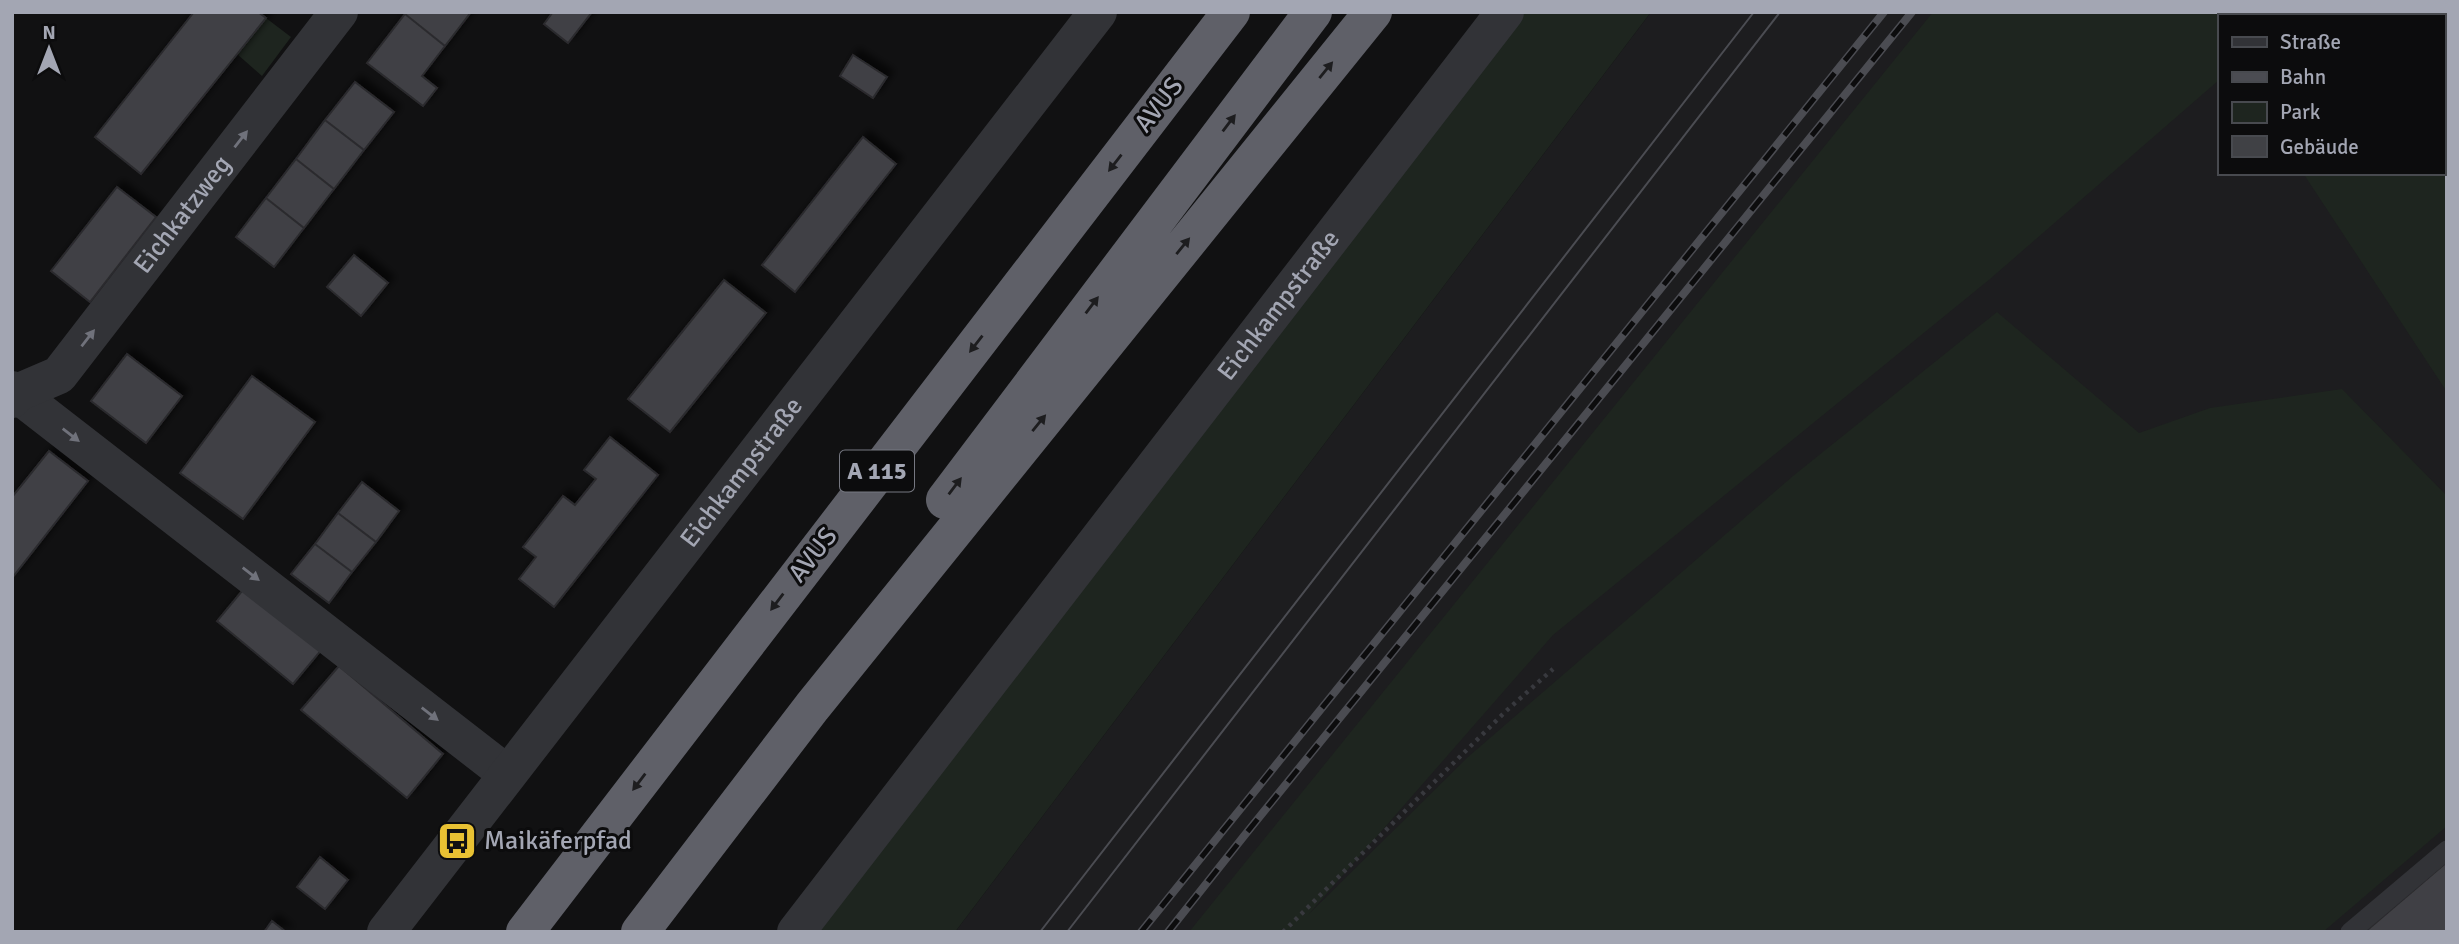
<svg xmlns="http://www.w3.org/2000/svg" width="2459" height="944" viewBox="0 0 2459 944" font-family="Signika,sans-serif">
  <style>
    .built { fill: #1d1d1f; fill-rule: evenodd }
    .green { fill: #1e251f }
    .building { fill: #404145; stroke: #2c2b2e; stroke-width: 2; filter: url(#shadow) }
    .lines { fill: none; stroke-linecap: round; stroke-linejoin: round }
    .path { stroke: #38393e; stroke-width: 4.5; stroke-dasharray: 3.5 5; stroke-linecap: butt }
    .service { stroke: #323337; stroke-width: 19 }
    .minor { stroke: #323337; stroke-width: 38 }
    .tertiary { stroke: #323337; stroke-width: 38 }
    .motorway { stroke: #5f6068; stroke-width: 38 }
    .tram { stroke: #4b4c52; stroke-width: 2 }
    .rail-casing { stroke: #4b4c52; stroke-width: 8 }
    .rail { stroke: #0c0c0d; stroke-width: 5; stroke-dasharray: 16; stroke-linecap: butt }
    .oneway { fill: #1d1d1f }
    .oneway2 { fill: #70727b }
    .labels { text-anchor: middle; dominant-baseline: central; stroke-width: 6; stroke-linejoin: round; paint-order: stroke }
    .shield { fill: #0c0c0d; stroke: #767881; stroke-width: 2 }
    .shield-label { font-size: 24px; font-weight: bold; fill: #a3a6b3 }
    .street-label { font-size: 26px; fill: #a3a6b3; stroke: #0c0c0d }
    .poi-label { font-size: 26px; fill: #a3a6b3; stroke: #0c0c0d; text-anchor: start }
  </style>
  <defs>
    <filter id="shadow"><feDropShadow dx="6" dy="-6" stdDeviation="3.5" flood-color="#0009"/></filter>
  </defs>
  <rect width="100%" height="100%" fill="#111112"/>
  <path class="built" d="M 1651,12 L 2447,12 L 2447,932 L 955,932 ZM 2219,16 L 2443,16 L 2443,173 L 2219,173 Z"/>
  <path class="green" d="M 1519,12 L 1651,12 L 955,932 L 812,932 Z
    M 1933,12 L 2295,12 L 2291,16 L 2219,16 L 2219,80 L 1990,279 L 1553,635 L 1308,915 L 1468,757 L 1793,476 L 1997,312 L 2139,433 L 2210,408 L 2342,389 L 2447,496 L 2447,826 L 2323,932 L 1189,932 Z
    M 266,18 L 291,37 L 262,76 L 237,54 Z
    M 2443,131 L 2447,137 L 2447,392 L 2303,173 L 2443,173 Z"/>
  <path class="building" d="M 194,12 L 258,12 L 266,18 L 141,174 L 95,137 Z
    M 406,12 L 471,12 L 445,46 L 405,14 Z
    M 553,12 L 592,12 L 568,43 L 544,24 Z
    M 405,14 L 445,46 L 422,76 L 437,88 L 423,106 L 367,63 Z
    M 853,55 L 887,77 L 873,98 L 840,76 Z
    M 355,82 L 394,112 L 364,150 L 325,120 Z
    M 325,120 L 364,150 L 334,189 L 296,159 Z
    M 863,137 L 896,164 L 795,292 L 762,265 Z
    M 296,159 L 334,189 L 304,228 L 266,198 Z
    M 117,187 L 156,217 L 90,302 L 51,271 Z
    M 266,198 L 304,228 L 274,267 L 236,237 Z
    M 354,255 L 388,283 L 361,316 L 327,287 Z
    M 724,280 L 766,313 L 670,432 L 628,399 Z
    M 127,354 L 182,396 L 146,443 L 91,401 Z
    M 252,376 L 315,422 L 243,519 L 180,473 Z
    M 610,437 L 658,475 L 554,607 L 519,579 L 536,557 L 523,547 L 563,496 L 575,505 L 596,479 L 584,470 Z
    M 49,451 L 88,481 L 12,578 L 12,497 Z
    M 362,482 L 399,511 L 376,542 L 338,513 Z
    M 338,513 L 376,542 L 352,572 L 315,544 Z
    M 315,544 L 352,572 L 329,603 L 291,574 Z
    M 247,585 L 323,648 L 293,684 L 217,621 Z
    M 339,666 L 443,754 L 407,798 L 301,710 Z
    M 320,857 L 348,880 L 325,909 L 297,887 Z
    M 2447,862 L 2447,932 L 2365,932 Z
    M 272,921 L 286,932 L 264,932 Z"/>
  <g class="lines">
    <path class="path" d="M 1283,932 L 1505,712 L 1553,669"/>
    <path class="service" d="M 2350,932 L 2447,850"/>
    <g class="minor">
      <path d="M 12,390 L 507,774"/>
      <path id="s1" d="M 12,399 L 17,393 L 59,375 L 339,12"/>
      <path id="s2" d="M 796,932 L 1505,12"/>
    </g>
    <path class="tertiary" id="s3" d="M 386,932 L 1098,12"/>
    <path class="motorway" d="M 945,500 L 1313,12
      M 525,932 L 1231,12
      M 640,932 L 812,707 L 1373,12"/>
    <path class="tram" d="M 1040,932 L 1754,12
      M 1067,932 L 1780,12"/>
    <g class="rail-casing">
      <path id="rail" d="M 1141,932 L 1884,12
        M 1168,932 L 1244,836 L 1912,12"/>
    </g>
    <use href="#rail" class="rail"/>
  </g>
  <defs><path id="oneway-solid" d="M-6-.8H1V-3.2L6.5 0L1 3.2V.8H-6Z" transform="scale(1.75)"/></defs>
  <g class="oneway">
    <use href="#oneway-solid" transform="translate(1326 70) rotate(-51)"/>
    <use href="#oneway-solid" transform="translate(1229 123) rotate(-53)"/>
    <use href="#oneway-solid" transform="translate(1115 163) rotate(128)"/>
    <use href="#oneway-solid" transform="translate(1183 246) rotate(-51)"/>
    <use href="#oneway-solid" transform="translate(1092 305) rotate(-53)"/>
    <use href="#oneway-solid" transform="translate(976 344) rotate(128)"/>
    <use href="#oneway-solid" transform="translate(1039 423) rotate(-51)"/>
    <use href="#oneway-solid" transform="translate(955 486) rotate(-53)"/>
    <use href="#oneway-solid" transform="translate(777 602) rotate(127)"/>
    <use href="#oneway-solid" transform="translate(639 782) rotate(127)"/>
  </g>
  <g class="oneway2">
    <use href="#oneway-solid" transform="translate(241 139) rotate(-52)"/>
    <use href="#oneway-solid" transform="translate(88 338) rotate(-52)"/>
    <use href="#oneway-solid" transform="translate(71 435) rotate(38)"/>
    <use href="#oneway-solid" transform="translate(251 574) rotate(38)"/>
    <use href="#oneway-solid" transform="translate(430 714) rotate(38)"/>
  </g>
  <defs>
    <g id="bus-square" transform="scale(2.0125)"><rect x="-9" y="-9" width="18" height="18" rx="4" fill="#e8c133" stroke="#0c0c0d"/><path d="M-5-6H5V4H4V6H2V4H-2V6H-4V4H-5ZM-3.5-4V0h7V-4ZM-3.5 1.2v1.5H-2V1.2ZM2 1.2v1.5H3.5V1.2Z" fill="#111"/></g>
  </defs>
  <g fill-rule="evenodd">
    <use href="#bus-square" x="457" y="841"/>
  </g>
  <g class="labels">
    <rect class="shield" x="840" y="450.5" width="74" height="41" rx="5"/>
    <g class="shield-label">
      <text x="877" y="471">A 115</text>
    </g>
    <g class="street-label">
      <text transform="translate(1159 105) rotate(-52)">AVUS</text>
      <text stroke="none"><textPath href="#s1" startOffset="256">Eichkatzweg</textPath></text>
      <text stroke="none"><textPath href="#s2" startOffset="791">Eichkampstraße</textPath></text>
      <text stroke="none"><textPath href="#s3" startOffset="581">Eichkampstraße</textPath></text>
      <text transform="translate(813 555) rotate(-52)">AVUS</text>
    </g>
    <g class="poi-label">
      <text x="484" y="841">Maikäferpfad</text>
    </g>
  </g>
  <rect width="2459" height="944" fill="none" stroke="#a3a6b3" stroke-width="28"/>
  <rect x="2218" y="14" width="228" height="161" fill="#0c0c0d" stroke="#484a4f" stroke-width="2"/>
  <rect x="2232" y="37" width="35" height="10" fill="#323337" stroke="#484a4f" stroke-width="2"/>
  <text x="2280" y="49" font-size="21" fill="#a3a6b3">Straße</text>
  <rect x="2232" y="72" width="35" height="10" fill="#4b4c52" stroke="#484a4f" stroke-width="2"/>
  <text x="2280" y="84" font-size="21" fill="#a3a6b3">Bahn</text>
  <rect x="2232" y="102" width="35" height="21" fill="#1e251f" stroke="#484a4f" stroke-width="2"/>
  <text x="2280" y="119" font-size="21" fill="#a3a6b3">Park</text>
  <rect x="2232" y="136" width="35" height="21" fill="#404145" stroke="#484a4f" stroke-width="2"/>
  <text x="2280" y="154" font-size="21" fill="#a3a6b3">Gebäude</text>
  <g transform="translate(49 49)" stroke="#0c0c0d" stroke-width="5" paint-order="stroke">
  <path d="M0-5L12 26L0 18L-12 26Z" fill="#a3a6b3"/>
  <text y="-10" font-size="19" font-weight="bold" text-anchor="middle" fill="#a3a6b3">N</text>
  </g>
</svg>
